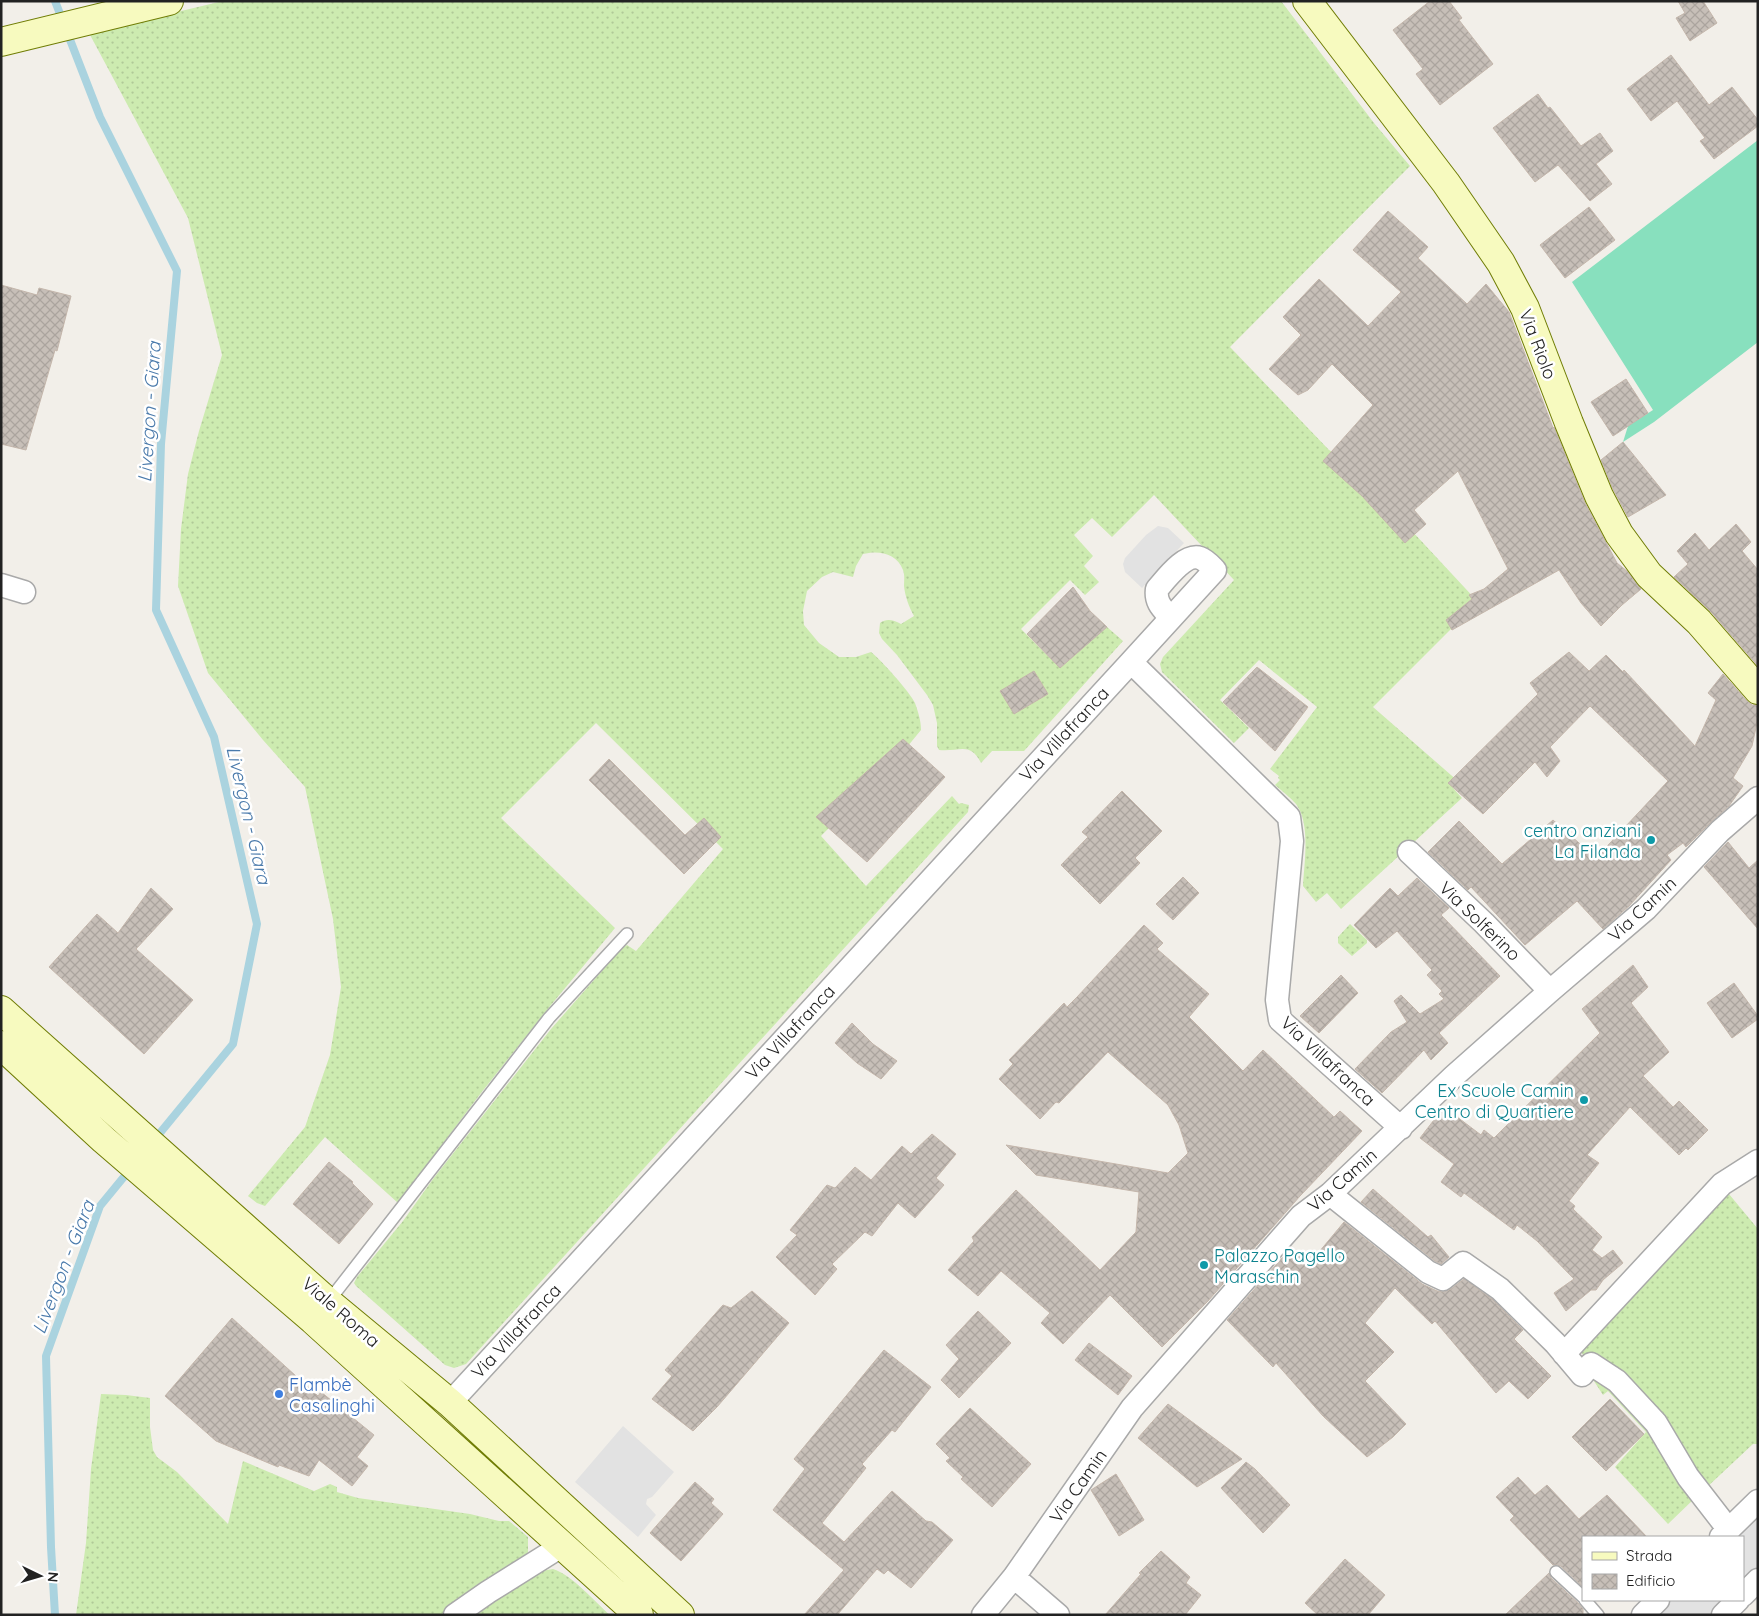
<svg xmlns="http://www.w3.org/2000/svg" width="1759" height="1616" viewBox="0 0 1759 1616" font-family="Quicksand,sans-serif">
  <style>
    .grass { fill: url(#grass-dots) }
    .pitch { fill: #88e0be }
    .parking { fill: #e2e2e2 }
    .lines { fill: none; stroke-linecap: round; stroke-linejoin: round }
    .stream { stroke: #aad3df; stroke-width: 8 }
    .building { fill: url(#building-cross-hatch); stroke: #c4b6ab }
    .lane-casing { stroke: #a9a9a9; stroke-width: 14 }
    .street-casing { stroke: #a9a9a9; stroke-width: 25 }
    .secondary-casing { stroke: #707d05; stroke-width: 30 }
    .lane { stroke: #fff; stroke-width: 11 }
    .street { stroke: #fff; stroke-width: 22 }
    .secondary { stroke: #f7fabf; stroke-width: 28 }
    .culture-dot { fill: #0f9aa8; stroke: #fff; stroke-width: 2 }
    .shop-dot { fill: #3f7fe0; stroke: #fff; stroke-width: 2 }
    .labels { text-anchor: middle; dominant-baseline: central; stroke-width: 5; stroke-linejoin: round; paint-order: stroke }
    .street-label { font-size: 18px; fill: #222; stroke: #fff }
    .culture-label { font-size: 18px; fill: #0d838f; stroke: #fff; text-anchor: end }
    .shop-label { font-size: 18px; fill: #366cbe; stroke: #fff; text-anchor: start }
    .water-label { font-size: 19px; font-style: italic; fill: #4a7aab; stroke: #fff }
  </style>
  <defs>
    <pattern id="grass-dots" width="8" height="8" patternUnits="userSpaceOnUse" patternTransform="scale(1.25)"><rect width="8" height="8" fill="#cdebb0"/><path d="M2 2h.1M6 6h.1" fill="none" stroke="#b0c997" stroke-width="1.8" stroke-linecap="round"/></pattern>
    <pattern id="building-cross-hatch" width="8" height="8" patternUnits="userSpaceOnUse" patternTransform="scale(1.25)"><rect width="8" height="8" fill="#c7bfb8"/><path d="M0 0l8 8M0 8l8-8" fill="none" stroke="#aba49e"/></pattern>
  </defs>
  <rect width="100%" height="100%" fill="#f2efe9"/>
  <path class="grass" d="M 223,1 L 1281,1 L 1374,123 L 1410,166 L 1230,347 L 1329,450 L 1344,458 L 1478,602 L 1373,707 L 1459,782 L 1453,788 L 1462,798 L 1341,909 L 1327,893 L 1316,902 L 1303,886 C 1304,863 1311,824 1296,804 C 1290,797 1282,791 1275,785 L 1280,780 L 1278,778 L 1279,776 L 1270,769 L 1317,707 L 1259,660 L 1220,700 L 1249,728 L 1234,743 L 1162,672 L 1160,664 L 1163,657 L 1234,580 L 1154,495 L 1112,537 L 1092,518 L 1074,535 L 1093,556 L 1084,566 L 1099,582 L 1085,595 L 1070,580 L 1021,629 L 1060,668 L 1107,627 L 1123,641 L 1024,751 L 992,751 L 981,763 C 970,741 960,752 939,750 L 937,746 L 937,723 L 933,705 L 927,695 L 897,655 L 882,639 L 879,633 L 880,623 C 887,618 893,620 901,624 L 914,616 C 909,607 905,596 904,586 C 904,580 905,576 903,570 C 897,553 878,550 863,554 L 856,566 L 853,577 L 833,572 L 822,577 L 807,591 L 803,611 L 804,625 L 819,643 L 839,657 L 856,657 L 871,652 C 881,660 910,692 915,703 C 918,712 921,720 921,730 L 898,758 L 821,836 L 866,886 L 952,796 L 959,804 L 961,803 L 969,805 L 968,812 L 466,1364 L 454,1368 L 445,1365 L 356,1286 L 354,1283 L 357,1277 L 403,1221 L 433,1179 L 551,1029 L 622,948 L 627,945 L 636,951 L 723,849 L 596,723 L 501,818 L 615,928 L 551,1005 L 481,1093 L 398,1203 L 325,1137 L 265,1206 L 257,1203 L 248,1196 L 305,1127 L 330,1055 L 341,987 L 333,919 L 305,787 L 263,740 L 208,673 L 178,586 L 181,529 L 188,474 L 199,431 L 222,355 L 188,218 L 89,33 Z
    M 1350,924 L 1367,940 L 1367,943 L 1352,956 L 1338,943 L 1338,937 Z
    M 1724,1188 L 1758,1229 L 1758,1444 L 1753,1444 L 1705,1489 L 1590,1364 L 1578,1348 Z
    M 1592,1378 L 1625,1395 L 1695,1498 L 1668,1524 L 1615,1467 L 1646,1432 L 1608,1391 L 1603,1395 Z
    M 101,1394 L 126,1395 L 150,1398 L 150,1427 L 153,1450 L 157,1457 L 177,1472 L 228,1524 L 243,1461 L 314,1491 L 330,1484 L 337,1487 L 337,1492 L 358,1498 L 470,1514 L 499,1521 L 509,1521 L 528,1537 L 528,1552 L 525,1558 L 440,1615 L 76,1615 L 86,1543 L 91,1469 Z
    M 553,1569 C 571,1574 595,1602 610,1615 L 471,1615 L 541,1571 Z"/>
  <path class="pitch" d="M 1758,140 L 1758,342 L 1654,422 L 1623,442 L 1628,426 L 1653,410 L 1572,282 Z"/>
  <path class="parking" d="M 1158,526 L 1168,528 L 1184,543 L 1142,588 L 1125,572 L 1123,564 L 1125,558 L 1146,535 Z
    M 623,1426 L 674,1472 L 652,1497 L 647,1499 L 646,1504 L 656,1515 L 638,1537 L 575,1482 Z
    M 1758,1511 L 1758,1574 L 1743,1589 L 1743,1537 L 1731,1537 Z
    M 1667,1600 L 1732,1600 L 1716,1615 L 1652,1615 Z"/>
  <g class="lines">
    <path class="stream" d="M 55,1615 L 51,1547 L 46,1356 L 100,1206 L 233,1044 L 257,924 L 214,737 L 156,610 L 161,444 L 177,271 L 100,117 L 55,1"/>
  </g>
  <path class="building" d="M 1430,1 L 1449,1 L 1462,18 L 1459,20 L 1493,64 L 1440,105 L 1416,74 L 1423,69 L 1393,30 Z
    M 1678,1 L 1703,1 L 1717,23 L 1690,41 L 1676,18 L 1685,13 Z
    M 1671,55 L 1709,105 L 1732,87 L 1758,120 L 1758,126 L 1714,159 L 1700,141 L 1705,138 L 1677,101 L 1651,121 L 1627,89 Z
    M 1538,94 L 1548,108 L 1550,107 L 1581,146 L 1600,133 L 1613,151 L 1596,164 L 1612,184 L 1590,201 L 1558,165 L 1535,182 L 1493,128 Z
    M 1589,207 L 1615,240 L 1565,278 L 1540,245 Z
    M 1388,211 L 1428,247 L 1418,258 L 1467,304 L 1486,284 L 1509,312 L 1553,428 L 1554,427 L 1585,503 L 1617,563 L 1628,572 L 1641,589 L 1622,605 L 1601,626 L 1581,603 L 1559,570 L 1452,630 L 1446,620 L 1472,599 L 1469,595 L 1484,589 L 1508,569 L 1458,471 L 1414,510 L 1426,524 L 1405,543 L 1362,496 L 1323,461 L 1373,405 L 1332,364 L 1308,390 L 1298,395 L 1269,369 L 1301,335 L 1283,317 L 1319,279 L 1368,326 L 1401,292 L 1353,250 Z
    M 1,285 L 37,295 L 39,288 L 71,296 L 57,351 L 55,350 L 26,450 L 1,444 Z
    M 1626,379 L 1648,413 L 1613,436 L 1591,402 Z
    M 1623,442 L 1666,495 L 1628,517 L 1613,489 L 1601,460 Z
    M 1736,524 L 1751,542 L 1742,551 L 1758,570 L 1758,666 L 1711,612 L 1674,577 L 1688,564 L 1677,551 L 1695,533 L 1709,550 Z
    M 1073,587 L 1090,611 L 1107,627 L 1060,668 L 1027,634 Z
    M 1569,652 L 1589,671 L 1606,655 L 1623,672 L 1624,670 L 1695,746 L 1716,700 L 1708,693 L 1723,674 L 1746,700 L 1752,705 L 1758,705 L 1758,718 L 1752,746 L 1733,778 L 1743,786 L 1729,806 L 1711,822 L 1686,847 L 1683,843 L 1667,855 L 1671,860 L 1629,906 L 1603,929 L 1577,901 L 1525,945 L 1471,887 L 1468,890 L 1428,852 L 1459,821 L 1502,864 L 1553,820 L 1596,858 L 1668,781 L 1590,706 L 1550,747 L 1560,761 L 1547,777 L 1535,762 L 1483,814 L 1448,783 L 1538,694 L 1530,683 Z
    M 1257,667 L 1308,707 L 1275,751 L 1223,702 Z
    M 1034,671 L 1048,694 L 1014,714 L 1000,691 Z
    M 903,739 L 945,777 L 867,862 L 816,817 Z
    M 609,759 L 685,835 L 704,818 L 721,837 L 684,874 L 589,780 Z
    M 1122,791 L 1162,831 L 1135,858 L 1140,863 L 1100,904 L 1061,865 L 1088,837 L 1082,832 Z
    M 1728,842 L 1749,868 L 1758,860 L 1758,929 L 1704,867 Z
    M 1183,877 L 1199,893 L 1173,920 L 1156,904 Z
    M 1417,878 L 1449,908 L 1441,915 L 1500,976 L 1439,1033 L 1448,1043 L 1431,1060 L 1424,1050 L 1382,1093 L 1355,1069 L 1391,1032 L 1407,1022 L 1394,1001 L 1401,995 L 1420,1014 L 1444,999 L 1439,994 L 1442,991 L 1427,975 L 1432,970 L 1397,931 L 1376,948 L 1354,925 L 1390,888 L 1398,896 Z
    M 151,888 L 173,909 L 136,949 L 193,1000 L 144,1054 L 49,967 L 97,914 L 118,933 Z
    M 1144,925 L 1163,943 L 1157,949 L 1209,994 L 1189,1017 L 1243,1071 L 1263,1050 L 1334,1117 L 1340,1111 L 1362,1131 L 1300,1196 L 1208,1301 L 1162,1347 L 1110,1295 L 1063,1344 L 1041,1323 L 1050,1313 L 1001,1271 L 978,1296 L 948,1270 L 974,1241 L 972,1237 L 1016,1190 L 1100,1270 L 1136,1232 L 1139,1192 L 1036,1175 L 1006,1145 L 1168,1173 L 1188,1153 L 1179,1125 L 1168,1105 L 1108,1052 L 1059,1103 L 1056,1102 L 1040,1119 L 999,1079 L 1013,1064 L 1009,1060 L 1064,1003 L 1067,1007 L 1077,997 Z
    M 1633,965 L 1648,987 L 1631,1003 L 1669,1052 L 1643,1076 L 1673,1107 L 1679,1101 L 1708,1130 L 1688,1150 L 1686,1148 L 1679,1155 L 1630,1107 L 1587,1155 L 1599,1163 L 1569,1201 L 1575,1206 L 1573,1209 L 1602,1237 L 1592,1250 L 1602,1258 L 1613,1250 L 1623,1263 L 1603,1280 L 1596,1290 L 1591,1290 L 1566,1311 L 1554,1293 L 1574,1279 L 1537,1241 L 1517,1225 L 1514,1230 L 1464,1193 L 1461,1197 L 1441,1182 L 1454,1164 L 1420,1138 L 1444,1107 L 1481,1135 L 1484,1130 L 1494,1138 L 1600,1033 L 1582,1009 Z
    M 1341,975 L 1358,993 L 1319,1033 L 1300,1016 Z
    M 1734,983 L 1758,1016 L 1758,1019 L 1732,1038 L 1707,1003 Z
    M 852,1023 L 873,1044 L 897,1061 L 881,1079 L 857,1063 L 835,1043 Z
    M 932,1134 L 956,1154 L 936,1178 L 944,1185 L 915,1218 L 898,1203 L 872,1236 L 865,1232 L 832,1264 L 837,1269 L 815,1295 L 776,1257 L 797,1235 L 790,1230 L 827,1185 L 835,1188 L 855,1167 L 871,1180 L 902,1146 L 911,1154 Z
    M 329,1162 L 353,1182 L 352,1183 L 373,1204 L 339,1244 L 293,1204 Z
    M 1373,1189 L 1428,1237 L 1431,1235 L 1449,1257 L 1441,1264 L 1435,1261 L 1361,1202 Z
    M 1344,1222 L 1422,1284 L 1437,1291 L 1444,1292 L 1451,1289 L 1464,1279 L 1492,1299 L 1523,1330 L 1514,1339 L 1551,1376 L 1528,1399 L 1509,1381 L 1496,1393 L 1435,1321 L 1432,1324 L 1395,1288 L 1365,1323 L 1394,1352 L 1365,1381 L 1406,1424 L 1393,1437 L 1367,1457 L 1323,1416 L 1276,1363 L 1273,1367 L 1227,1320 L 1291,1248 L 1309,1264 Z
    M 752,1291 L 789,1323 L 717,1407 L 693,1431 L 652,1399 L 672,1376 L 665,1370 L 723,1305 L 731,1308 Z
    M 978,1311 L 1011,1343 L 959,1398 L 941,1380 L 959,1359 L 946,1345 Z
    M 232,1318 L 318,1396 L 321,1392 L 374,1435 L 357,1457 L 368,1466 L 352,1486 L 319,1460 L 309,1476 L 279,1465 L 278,1467 L 216,1441 L 165,1396 Z
    M 1089,1343 L 1132,1376 L 1118,1395 L 1075,1360 Z
    M 884,1350 L 931,1387 L 895,1432 L 892,1430 L 862,1464 L 866,1468 L 822,1523 L 844,1542 L 892,1491 L 926,1521 L 932,1522 L 953,1540 L 911,1588 L 888,1570 L 884,1574 L 877,1569 L 837,1615 L 804,1615 L 844,1570 L 773,1510 L 805,1469 L 794,1459 Z
    M 1610,1399 L 1644,1434 L 1606,1471 L 1572,1437 Z
    M 1168,1404 L 1242,1459 L 1197,1487 L 1138,1438 Z
    M 970,1408 L 1031,1464 L 992,1507 L 961,1479 L 963,1477 L 946,1461 L 950,1458 L 936,1444 Z
    M 1246,1462 L 1255,1469 L 1290,1505 L 1263,1533 L 1221,1488 Z
    M 1116,1474 L 1144,1520 L 1119,1536 L 1091,1490 Z
    M 1518,1477 L 1535,1495 L 1547,1485 L 1579,1519 L 1607,1495 L 1647,1537 L 1583,1537 L 1583,1587 L 1561,1566 L 1557,1565 L 1553,1565 L 1510,1520 L 1514,1516 L 1496,1497 Z
    M 695,1482 L 714,1499 L 711,1503 L 723,1514 L 681,1561 L 650,1533 Z
    M 1161,1551 L 1190,1577 L 1186,1583 L 1201,1595 L 1185,1615 L 1105,1615 L 1141,1574 L 1139,1573 Z
    M 1345,1559 L 1385,1595 L 1368,1615 L 1318,1615 L 1305,1603 Z
    M 1549,1573 L 1551,1578 L 1578,1603 L 1583,1609 L 1583,1615 L 1505,1615 Z"/>
  <g class="lines">
    <g class="lane-casing">
      <path id="lane" d="M 328,1302 L 549,1018 L 627,934
        M 1556,1572 L 1583,1597
        M 1585,1600 L 1598,1615"/>
    </g>
    <g class="street-casing">
      <path id="street" d="M 1,585 L 24,592
        M 1131,662 L 1289,817 L 1292,841 L 1277,1000 L 1280,1020 L 1401,1128
        M 1409,852 L 1484,923 L 1550,991
        M 1330,1194 L 1428,1272 L 1443,1279 L 1463,1263 L 1500,1289 L 1555,1343 L 1582,1375 L 1591,1364 L 1617,1381 L 1656,1423 L 1688,1477 L 1729,1530
        M 1564,1354 L 1722,1184 L 1758,1161
        M 450,1403 L 1131,662 L 1215,570 C 1211,566 1206,560 1200,558 C 1185,553 1166,579 1157,589 C 1155,603 1163,609 1171,618
        M 1721,1537 L 1758,1501
        M 1014,1577 L 1058,1615
        M 1743,1595 L 1758,1580
        M 455,1615 L 488,1592 L 563,1545
        M 983,1615 L 1014,1577 L 1132,1408 L 1301,1216 L 1330,1194 L 1454,1076 L 1550,991 L 1646,909 L 1720,831 L 1758,798
        M 1643,1615 L 1658,1600
        M 1723,1615 L 1738,1600"/>
    </g>
    <g class="secondary-casing">
      <path id="secondary" d="M 1307,1 L 1446,183 L 1501,263 L 1525,308 L 1569,423 L 1599,496 L 1619,534 L 1649,575 L 1699,622 L 1758,690
        M 1,42 L 169,1
        M 1,1010 L 328,1302 L 450,1403 L 680,1615
        M 1,1045 L 104,1140 L 313,1320 L 639,1615"/>
    </g>
    <use href="#lane" class="lane"/>
    <use href="#street" class="street"/>
    <use href="#secondary" class="secondary"/>
  </g>
  <g class="culture-dot">
    <circle cx="1651" cy="840" r="5"/>
    <circle cx="1584" cy="1100" r="5"/>
    <circle cx="1204" cy="1265" r="5"/>
  </g>
  <circle class="shop-dot" cx="279" cy="1394" r="5"/>
  <g class="labels">
    <g class="street-label">
      <text transform="translate(1538 344) rotate(69)">Via Riolo</text>
      <text transform="translate(1064 734) rotate(-47)">Via Villafranca</text>
      <text transform="translate(1642 909) rotate(-43)">Via Camin</text>
      <text transform="translate(1480 921) rotate(44)">Via Solferino</text>
      <text transform="translate(790 1032) rotate(-47)">Via Villafranca</text>
      <text transform="translate(1328 1061) rotate(43)">Via Villafranca</text>
      <text transform="translate(1342 1180) rotate(-41)">Via Camin</text>
      <text transform="translate(341 1312) rotate(41)">Viale Roma</text>
      <text transform="translate(516 1331) rotate(-47)">Via Villafranca</text>
      <text transform="translate(1078 1486) rotate(-55)">Via Camin</text>
    </g>
    <g class="culture-label">
      <text x="1641" y="830">centro anziani<tspan x="1641" dy="21">La Filanda</tspan></text>
      <text x="1574" y="1090">Ex Scuole Camin<tspan x="1574" dy="21">Centro di Quartiere</tspan></text>
      <text x="1214" y="1255" text-anchor="start">Palazzo Pagello<tspan x="1214" dy="21">Maraschin</tspan></text>
    </g>
    <g class="shop-label">
      <text x="289" y="1384">Flambè<tspan x="289" dy="21">Casalinghi</tspan></text>
    </g>
    <g class="water-label">
      <text transform="translate(149 412) rotate(-86)">Livergon - Giara</text>
      <text transform="translate(249 815) rotate(77)">Livergon - Giara</text>
      <text transform="translate(63 1267) rotate(-69)">Livergon - Giara</text>
    </g>
  </g>
  <rect width="1759" height="1616" fill="none" stroke="#222222" stroke-width="5"/>
  <rect x="1582" y="1536" width="162" height="65" fill="#ffffff" stroke="#a7a7a7"/>
  <rect x="1592" y="1552" width="25" height="8" fill="#f7fabf" stroke="#a7a7a7"/>
  <text x="1626" y="1561" font-size="15" fill="#222222">Strada</text>
  <rect x="1592" y="1574" width="25" height="15" fill="url(#building-cross-hatch)" stroke="#a7a7a7"/>
  <text x="1626" y="1586" font-size="15" fill="#222222">Edificio</text>
  <g transform="translate(40 1576) rotate(95)" stroke="#ffffff" stroke-width="4" paint-order="stroke">
  <path d="M0-4L9 19L0 12L-9 19Z" fill="#222222"/>
  <text y="-8" font-size="14" font-weight="bold" text-anchor="middle" fill="#222222">N</text>
  </g>
</svg>
